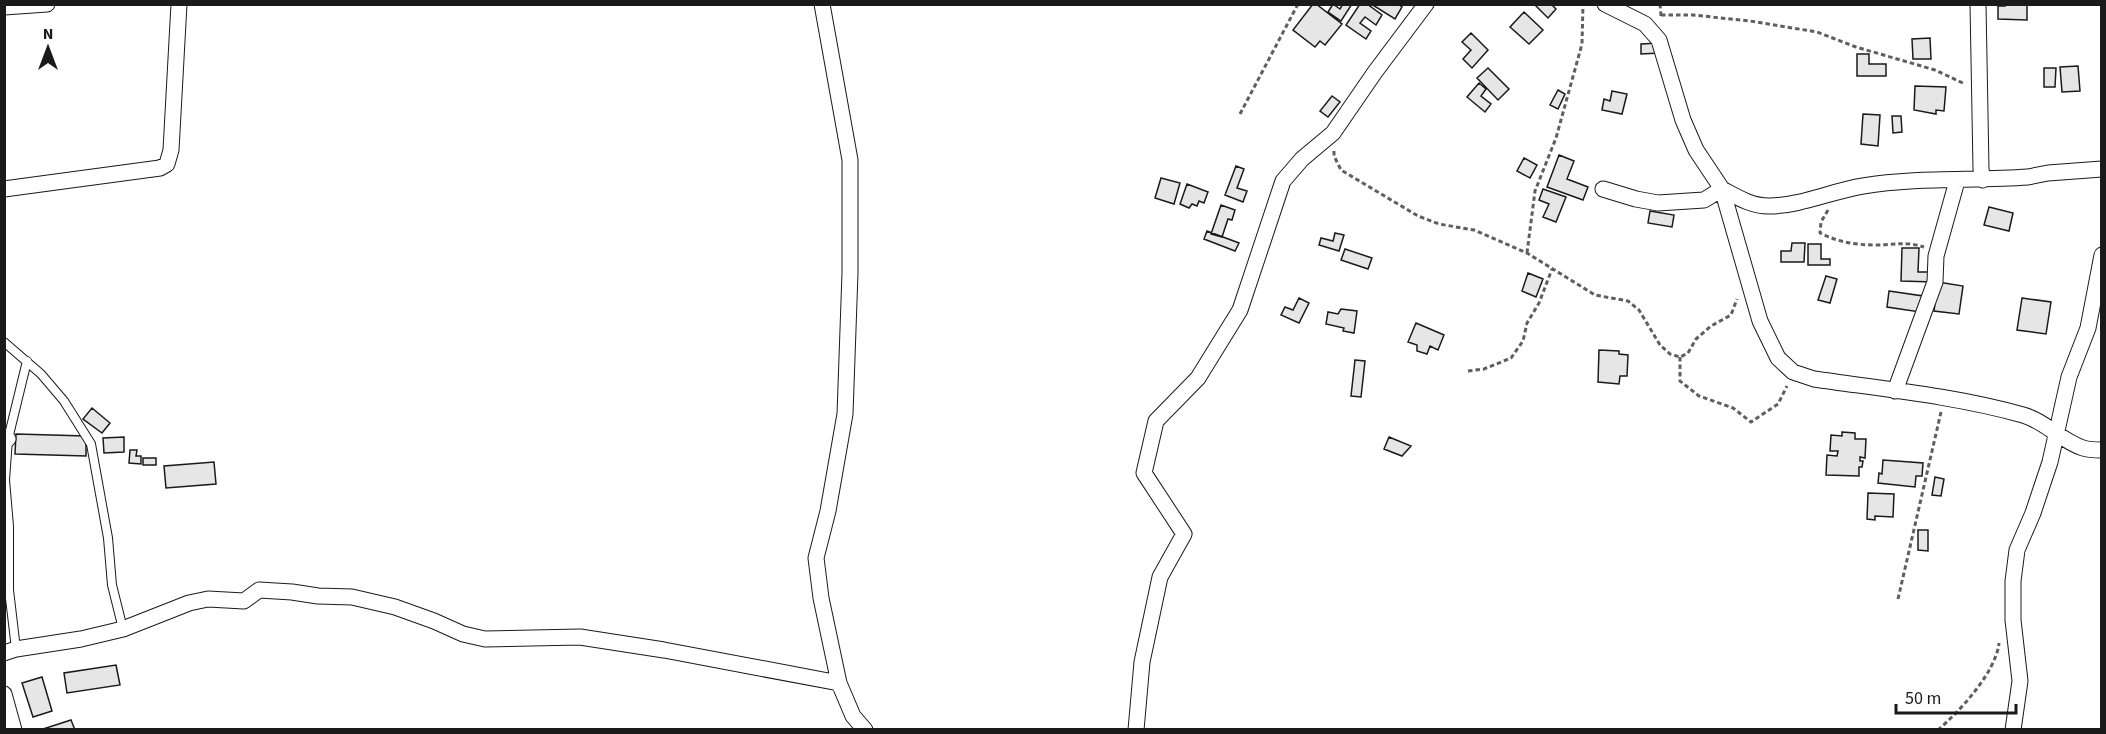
<svg xmlns="http://www.w3.org/2000/svg" width="2106" height="734" viewBox="0 0 2106 734" font-family="'Source Sans 3',sans-serif">
  <style>
    .building { fill: #e6e6e6; stroke: #1a1a1a; stroke-width: 1.5 }
    .lines { fill: none; stroke-linecap: round; stroke-linejoin: round }
    .lane-casing { stroke: #1a1a1a; stroke-width: 10 }
    .street-casing { stroke: #1a1a1a; stroke-width: 17 }
    .path { stroke: #5f5f5f; stroke-width: 3; stroke-dasharray: 4.5 3; stroke-linecap: butt }
    .lane { stroke: #fff; stroke-width: 8 }
    .street { stroke: #fff; stroke-width: 15 }
  </style>
  <rect width="100%" height="100%" fill="#fff"/>
  <path class="building" d="M 1313,4 L 1316,4 L 1342,24 L 1325,45 L 1320,41 L 1315,47 L 1293,30 Z
    M 1333,4 L 1340,9 L 1343,4 L 1352,4 L 1341,21 L 1328,12 Z
    M 1360,4 L 1367,4 L 1382,15 L 1376,25 L 1365,17 L 1360,23 L 1371,31 L 1366,39 L 1346,25 Z
    M 1371,4 L 1398,4 L 1402,7 L 1395,19 Z
    M 1534,4 L 1551,4 L 1556,9 L 1548,18 Z
    M 2005,4 L 2027,4 L 2027,20 L 1998,19 L 1998,6 L 2005,6 Z
    M 1524,12 L 1543,30 L 1529,44 L 1510,27 Z
    M 1471,33 L 1488,50 L 1472,68 L 1463,59 L 1471,50 L 1462,42 Z
    M 1930,38 L 1931,59 L 1913,59 L 1912,39 Z
    M 1659,43 L 1660,53 L 1641,54 L 1641,44 Z
    M 1857,54 L 1869,54 L 1869,64 L 1886,64 L 1886,76 L 1857,76 Z
    M 2078,66 L 2080,91 L 2062,92 L 2060,67 Z
    M 1488,68 L 1509,89 L 1498,100 L 1477,78 Z
    M 2044,68 L 2056,68 L 2055,87 L 2044,87 Z
    M 1479,83 L 1486,89 L 1481,96 L 1491,104 L 1485,112 L 1467,97 Z
    M 1915,86 L 1946,87 L 1944,111 L 1936,110 L 1936,114 L 1914,110 Z
    M 1558,90 L 1565,94 L 1558,109 L 1550,105 Z
    M 1612,91 L 1627,94 L 1622,114 L 1602,110 L 1604,99 L 1610,101 Z
    M 1332,96 L 1340,102 L 1328,117 L 1320,111 Z
    M 1863,114 L 1880,115 L 1878,146 L 1861,144 Z
    M 1892,116 L 1901,116 L 1902,132 L 1893,133 Z
    M 1559,155 L 1574,161 L 1567,179 L 1588,187 L 1583,200 L 1547,187 Z
    M 1524,158 L 1537,165 L 1530,178 L 1517,171 Z
    M 1236,166 L 1244,169 L 1237,188 L 1247,191 L 1243,202 L 1225,195 Z
    M 1161,178 L 1180,183 L 1174,204 L 1155,198 Z
    M 1187,184 L 1208,192 L 1204,203 L 1199,201 L 1197,206 L 1192,204 L 1189,208 L 1180,204 Z
    M 1543,189 L 1566,197 L 1556,222 L 1543,217 L 1549,204 L 1539,200 Z
    M 1221,205 L 1235,210 L 1232,220 L 1228,219 L 1222,237 L 1211,234 Z
    M 1989,207 L 2013,213 L 2009,231 L 1984,225 Z
    M 1650,211 L 1674,215 L 1672,227 L 1648,223 Z
    M 1207,231 L 1239,243 L 1235,251 L 1204,239 Z
    M 1335,233 L 1344,235 L 1339,251 L 1319,245 L 1321,238 L 1333,241 Z
    M 1792,243 L 1805,243 L 1804,262 L 1781,262 L 1781,251 L 1791,251 Z
    M 1808,244 L 1821,244 L 1821,259 L 1830,259 L 1830,265 L 1808,265 Z
    M 1902,248 L 1919,248 L 1918,272 L 1935,272 L 1934,282 L 1901,281 Z
    M 1345,249 L 1372,258 L 1368,269 L 1341,260 Z
    M 1528,273 L 1543,279 L 1536,297 L 1522,291 Z
    M 1826,276 L 1837,279 L 1830,303 L 1818,300 Z
    M 1938,282 L 1963,286 L 1959,314 L 1934,311 Z
    M 1889,291 L 1923,296 L 1920,312 L 1887,307 Z
    M 1299,298 L 1309,303 L 1299,323 L 1281,315 L 1285,307 L 1293,310 Z
    M 2022,298 L 2051,302 L 2046,334 L 2017,330 Z
    M 1341,309 L 1357,311 L 1354,333 L 1343,331 L 1344,328 L 1326,324 L 1328,312 L 1338,314 Z
    M 1416,323 L 1444,335 L 1438,350 L 1430,346 L 1427,354 L 1417,351 L 1417,345 L 1408,342 Z
    M 1599,350 L 1619,351 L 1619,354 L 1628,355 L 1627,376 L 1620,376 L 1619,384 L 1598,382 Z
    M 1355,360 L 1365,361 L 1361,397 L 1351,396 Z
    M 92,408 L 110,423 L 102,433 L 83,419 Z
    M 1842,432 L 1855,433 L 1855,439 L 1866,439 L 1865,458 L 1860,457 L 1860,461 L 1863,461 L 1862,467 L 1859,467 L 1859,476 L 1826,475 L 1827,455 L 1837,456 L 1838,451 L 1830,451 L 1831,435 L 1842,436 Z
    M 16,434 L 86,436 L 86,456 L 15,454 Z
    M 124,437 L 124,452 L 104,453 L 103,438 Z
    M 1389,437 L 1411,446 L 1402,456 L 1384,449 Z
    M 130,450 L 137,450 L 136,456 L 141,456 L 141,464 L 129,463 Z
    M 143,458 L 156,458 L 156,465 L 143,465 Z
    M 1883,460 L 1923,463 L 1922,476 L 1916,476 L 1915,487 L 1878,483 L 1879,473 L 1882,474 Z
    M 214,462 L 216,484 L 166,488 L 164,466 Z
    M 1935,477 L 1944,479 L 1941,496 L 1932,495 Z
    M 1868,493 L 1894,494 L 1893,517 L 1875,516 L 1875,520 L 1867,519 Z
    M 1918,530 L 1928,530 L 1928,551 L 1918,550 Z
    M 116,665 L 120,685 L 67,693 L 64,673 Z
    M 42,677 L 52,711 L 33,717 L 22,683 Z
    M 71,720 L 75,730 L 40,730 Z"/>
  <g class="lines">
    <g class="lane-casing">
      <path id="lane" d="M 4,342 L 41,374 L 64,401 L 91,444 L 108,538 L 112,585 L 123,629
        M 16,649 L 9,590 L 9,526 L 5,480 L 8,439 L 27,361"/>
    </g>
    <g class="street-casing">
      <path id="street" d="M 822,4 L 850,160 L 850,273 L 845,414 L 828,511 L 816,558 L 821,598 L 839,683 L 853,716 L 865,730
        M 1605,4 L 1645,24 L 1659,40 L 1683,120 L 1696,150 L 1722,189 L 1760,321 L 1778,358 L 1793,372 L 1814,379 C 1883,389 1955,396 2023,415 C 2045,421 2061,441 2083,448 C 2089,450 2096,450 2102,450
        M 1978,4 L 1981,169 L 1983,180
        M 4,7 L 47,4
        M 4,189 L 160,168 L 167,164 L 171,150 L 179,4
        M 1603,189 L 1636,199 L 1658,203 L 1704,200 L 1722,189 C 1737,197 1751,206 1769,206 C 1800,206 1832,191 1863,186 C 1917,177 1974,181 2028,177 L 2048,173 L 2102,169
        M 1895,391 L 1935,282 L 1936,256 L 1957,181
        M 4,438 L 8,439
        M 4,653 L 16,649 L 81,639 L 123,629 L 189,603 L 208,599 L 244,601 L 259,590 L 292,592 L 318,596 L 352,597 L 395,607 L 434,621 L 463,634 L 485,639 L 580,637 L 664,650 L 839,683
        M 4,694 L 14,730
        M 1136,730 L 1142,662 L 1160,577 L 1184,534 L 1144,473 L 1156,421 L 1198,378 L 1240,310 L 1283,181 L 1302,159 L 1333,133 L 1375,72 L 1426,4
        M 2013,730 L 2020,681 L 2013,620 L 2013,581 L 2017,550 L 2033,513 L 2050,462 L 2069,377 L 2088,328 L 2102,255"/>
    </g>
    <path class="path" d="M 1660,4 L 1661,16
      M 1661,15 L 1693,15 L 1750,21 L 1817,32 L 1856,47 L 1935,70 L 1965,84
      M 1240,114 L 1298,4
      M 1334,151 L 1334,156 L 1341,170 L 1418,216 L 1439,224 L 1474,230 L 1527,253 L 1595,295 L 1628,301 L 1639,310 L 1660,345 L 1670,354 L 1680,357 L 1688,353 L 1696,339 L 1711,326 L 1731,315 L 1737,299
      M 1828,210 L 1821,222 L 1820,233 C 1838,242 1855,245 1876,245 C 1896,245 1904,241 1924,247
      M 1527,253 L 1535,191 L 1556,138 L 1582,44 L 1583,4
      M 1680,357 L 1680,381 L 1699,396 L 1733,408 L 1751,422 L 1778,404 L 1787,386
      M 1468,371 L 1484,369 L 1511,358 L 1523,341 L 1527,323 L 1539,303 L 1552,269
      M 1898,599 L 1941,412
      M 1938,730 C 1960,711 1996,672 1999,643"/>
    <use href="#lane" class="lane"/>
    <use href="#street" class="street"/>
  </g>
  <rect width="2106" height="734" fill="none" stroke="#1a1a1a" stroke-width="12"/>
  <g transform="translate(48 48)" stroke="#ffffff" stroke-width="4.5" paint-order="stroke">
  <path d="M0-4.5L10 22L0 15L-10 22Z" fill="#1a1a1a"/>
  <text y="-9" font-size="16" font-weight="bold" text-anchor="middle" fill="#1a1a1a">N</text>
  </g>
  <path d="M1896 704v9h120v-9" fill="none" stroke="#1a1a1a" stroke-width="3"/>
  <text x="1905" y="704" font-size="18" fill="#1a1a1a" stroke="#ffffff" stroke-width="4.5" paint-order="stroke">50 m</text>
</svg>
